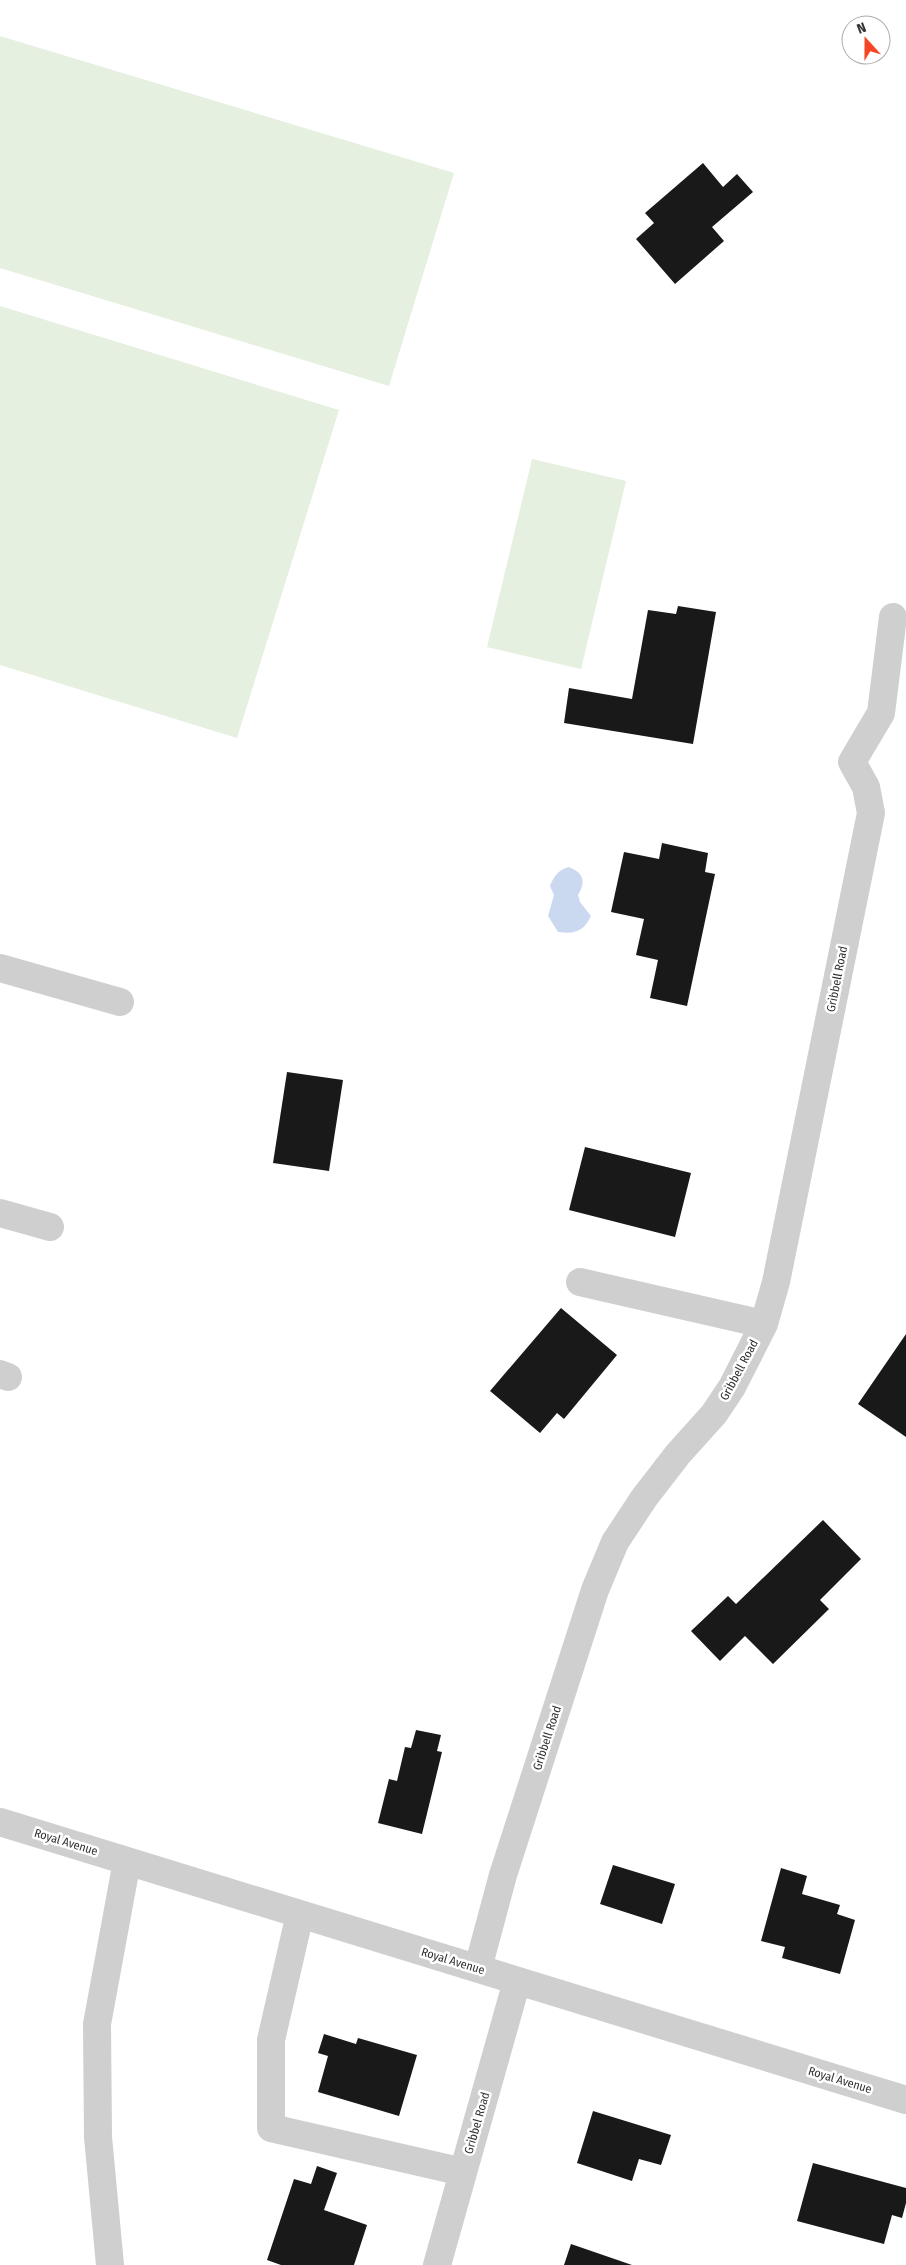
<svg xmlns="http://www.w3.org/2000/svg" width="906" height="2265" viewBox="0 0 906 2265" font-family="'Fira Sans Condensed',sans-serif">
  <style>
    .green { fill: #e5f0e0 }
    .water { fill: #cbd9f0 }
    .building { fill: #191919 }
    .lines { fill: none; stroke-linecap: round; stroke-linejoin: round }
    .minor { stroke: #cfcfcf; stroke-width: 28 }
    .labels { text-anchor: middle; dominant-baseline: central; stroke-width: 5; stroke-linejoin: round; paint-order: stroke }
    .street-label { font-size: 12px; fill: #323232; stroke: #fff }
  </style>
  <rect width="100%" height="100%" fill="#fff"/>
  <path class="green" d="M 0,36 L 454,173 L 389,386 L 0,268 Z
    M 0,306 L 339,410 L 237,738 L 0,665 Z
    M 532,459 L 626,481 L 581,669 L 487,647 Z"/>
  <path class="water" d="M 569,867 C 584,873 586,882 578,895 L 580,902 L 591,916 C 583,932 575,934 558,932 L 548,916 L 554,895 L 550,886 C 554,876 558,870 569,867 Z"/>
  <path class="building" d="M 703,163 L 723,187 L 737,174 L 753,192 L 712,227 L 724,241 L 675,284 L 636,239 L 654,223 L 645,213 Z
    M 678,606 L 716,612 L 693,744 L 564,723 L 569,688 L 632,699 L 648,610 L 676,614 Z
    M 662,843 L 708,853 L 705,872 L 715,874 L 687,1006 L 650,998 L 658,960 L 636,955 L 644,919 L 611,912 L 624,852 L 659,859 Z
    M 287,1072 L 343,1080 L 329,1171 L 273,1163 Z
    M 585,1147 L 691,1173 L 675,1237 L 569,1210 Z
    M 561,1308 L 617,1355 L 564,1419 L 557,1413 L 540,1433 L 490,1391 Z
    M 906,1334 L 906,1437 L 858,1404 Z
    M 823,1520 L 861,1559 L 820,1600 L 829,1609 L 773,1664 L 745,1636 L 720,1661 L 691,1631 L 728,1596 L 736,1604 Z
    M 416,1730 L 441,1735 L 437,1751 L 442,1752 L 422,1834 L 378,1823 L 389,1779 L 397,1781 L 405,1747 L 411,1748 Z
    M 613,1865 L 675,1884 L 662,1924 L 600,1904 Z
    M 781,1868 L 807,1876 L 802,1894 L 840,1905 L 837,1914 L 855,1920 L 840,1974 L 782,1958 L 785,1947 L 761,1941 Z
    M 324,2034 L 356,2044 L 358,2038 L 417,2055 L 399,2116 L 318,2092 L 328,2056 L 318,2053 Z
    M 593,2111 L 671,2135 L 661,2165 L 639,2159 L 632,2181 L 577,2163 Z
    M 813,2163 L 906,2188 L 906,2203 L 902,2218 L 892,2215 L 884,2244 L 797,2221 Z
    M 317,2166 L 337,2173 L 324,2210 L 367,2225 L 354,2265 L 281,2265 L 267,2260 L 294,2179 L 311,2184 Z
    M 571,2244 L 632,2265 L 564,2265 Z"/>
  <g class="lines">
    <path class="minor" d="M 0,968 L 120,1002
      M 0,1213 L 50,1227
      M 580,1282 L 764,1324
      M 0,1374 L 8,1377
      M 0,1822 L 906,2100
      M 300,1914 L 271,2040 L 271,2128 L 463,2172
      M 478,1968 L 503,1875 L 595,1590 L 615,1542 L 644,1498 L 678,1454 L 714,1414 L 732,1387 L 764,1324 L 776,1282 L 871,813 L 866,787 L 852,762 L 881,713 L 893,617
      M 110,2265 L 98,2137 L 97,2024 L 127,1861
      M 437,2265 L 517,1981"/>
  </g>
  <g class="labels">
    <g class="street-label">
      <text transform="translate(837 979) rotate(-79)">Gribbell Road</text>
      <text transform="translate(739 1370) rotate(-62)">Gribbell Road</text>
      <text transform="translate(547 1738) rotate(-72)">Gribbell Road</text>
      <text transform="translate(66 1842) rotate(17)">Royal Avenue</text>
      <text transform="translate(453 1961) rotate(17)">Royal Avenue</text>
      <text transform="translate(840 2080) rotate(17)">Royal Avenue</text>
      <text transform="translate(477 2123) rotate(-74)">Gribbel Road</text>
    </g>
  </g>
  <g transform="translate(866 40) rotate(339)"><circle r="24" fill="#ffffff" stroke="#adadad"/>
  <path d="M0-4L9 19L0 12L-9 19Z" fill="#f54628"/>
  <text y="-8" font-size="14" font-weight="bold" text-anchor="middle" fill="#323232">N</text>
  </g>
</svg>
